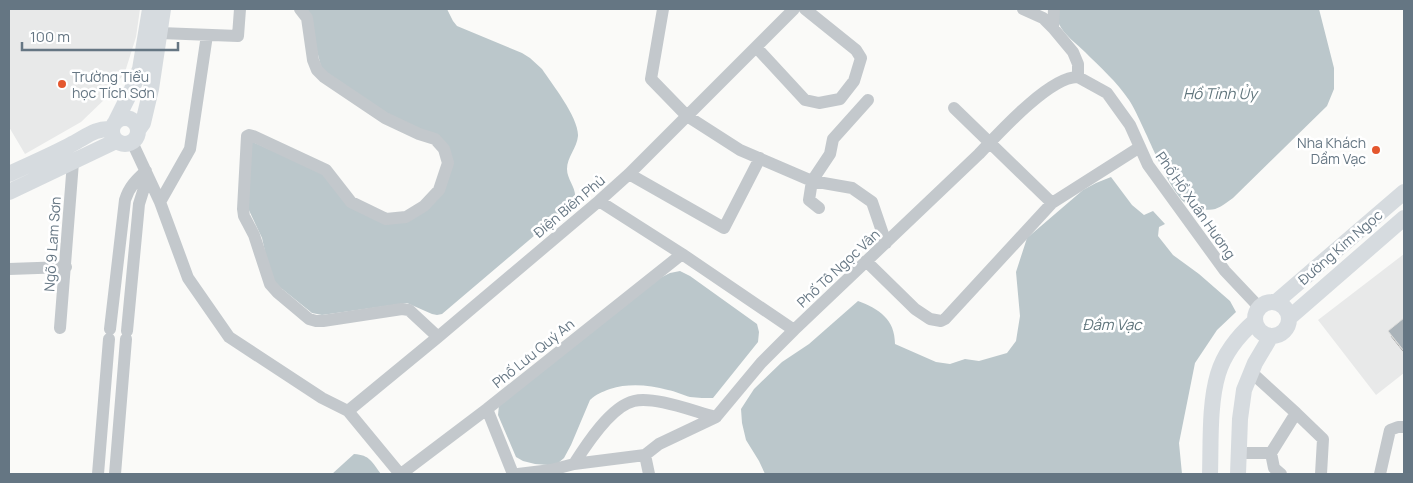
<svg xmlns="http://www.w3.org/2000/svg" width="1413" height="483" viewBox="0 0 1413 483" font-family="Manrope,sans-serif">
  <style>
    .built { fill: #e8e9e9 }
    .water { fill: #bbc7cb }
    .building { fill: #aab3b9; stroke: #dcdcda; filter: url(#shadow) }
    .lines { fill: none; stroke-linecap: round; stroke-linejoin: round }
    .minor { stroke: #c3c8cc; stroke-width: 12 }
    .major { stroke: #d6dbdf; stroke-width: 16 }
    .poi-dot { fill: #e4572e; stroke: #fff; stroke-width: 2 }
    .labels { text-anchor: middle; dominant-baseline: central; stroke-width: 5; stroke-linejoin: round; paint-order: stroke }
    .poi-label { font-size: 14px; fill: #657683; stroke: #fff; text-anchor: start }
    .street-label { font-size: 14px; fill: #657683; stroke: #fff }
    .water-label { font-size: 15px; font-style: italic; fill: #60757c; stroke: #fff }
  </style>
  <defs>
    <filter id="shadow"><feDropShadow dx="3" dy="5" stdDeviation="0" flood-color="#0004"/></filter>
  </defs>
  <rect width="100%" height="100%" fill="#fafaf8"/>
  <path class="built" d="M 9,9 L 140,9 L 136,37 L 125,72 L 107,97 L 81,122 L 25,154 L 9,127 Z
    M 1404,254 L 1404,373 L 1376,395 L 1318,320 Z"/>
  <path class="water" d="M 306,9 L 447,9 L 453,21 L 457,26 L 522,53 L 530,58 L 542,69 C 552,84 579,118 578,136 C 577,148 567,157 567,169 C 567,181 579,190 574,202 L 442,314 L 437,315 L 432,314 L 407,303 L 322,315 L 312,313 L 276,284 L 269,270 L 262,238 L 247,206 L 252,143 L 255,143 L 318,171 L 383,221 L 430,204 L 450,149 L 394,118 L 322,70 Z
    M 1058,9 L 1319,9 L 1334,68 L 1334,89 L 1327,106 L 1233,198 C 1220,207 1215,213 1199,208 C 1196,207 1191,206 1188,205 C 1168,193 1144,123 1129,100 C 1117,82 1100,67 1085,52 C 1077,44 1064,35 1059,24 C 1058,20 1058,13 1058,9 Z
    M 1111,177 L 1132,205 L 1144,215 L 1153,211 L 1165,224 L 1159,227 L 1158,236 L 1173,255 L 1199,274 L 1230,301 L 1236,312 L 1217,330 L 1195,363 L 1179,443 L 1182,474 L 765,474 L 759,461 L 746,440 L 742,423 L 741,409 L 754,389 L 782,362 L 809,344 L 858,301 C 879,309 895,319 895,344 L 936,362 L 950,364 L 965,359 L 979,361 L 1007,353 L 1016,341 L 1020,316 L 1016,272 L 1027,238 L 1083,190 L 1096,183 Z
    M 680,271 L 690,276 L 757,324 L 759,332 L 758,342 L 713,398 C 706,398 698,398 690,397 C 683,395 675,391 668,390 C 649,385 629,383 610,389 C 602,392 596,394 590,400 L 571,445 L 564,458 L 557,464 L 548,465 L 535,464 L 523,461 L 516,457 L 498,415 L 499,405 L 660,278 L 670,273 Z
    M 354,454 C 370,455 372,462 381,474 L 332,474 Z"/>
  <path class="building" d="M 1404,318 L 1404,351 L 1388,331 Z"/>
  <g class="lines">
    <path class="minor" d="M 300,9 L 307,18 L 313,60 L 317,70 L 324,77 L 385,118 L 419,134 L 435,139 L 444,149 L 448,163 L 439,190 L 424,206 L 406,217 L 386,219 L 351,202 L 326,170 L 253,136 L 249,135 L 247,136 L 243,209 L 244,216 L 254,235 L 270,284 L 278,293 L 309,319 L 316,321 L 323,321 L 402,309 L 409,310 L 438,337
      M 663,9 L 651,79 L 687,116 L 740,150 L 812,181 L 852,188 L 872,202 L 886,243
      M 1023,9 L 1043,18 L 1053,28 L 1073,52 L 1078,64 L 1078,77 L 1107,93 L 1130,125 L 1148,165 L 1225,271 L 1259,307
      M 1053,28 L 1054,9
      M 160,33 L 238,36 L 240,9
      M 756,47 L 805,100 L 819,103 L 840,99 L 854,81 L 861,58 L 856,50 L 805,9
      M 954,108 L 1052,203
      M 132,142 L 160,202 L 188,278 L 229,337 L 322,398 L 348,411 L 400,474
      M 629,174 L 724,228 L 760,158
      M 599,201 L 682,254 L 794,330 L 979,154 C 998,134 1050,76 1078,77
      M 160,202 L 190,149 L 207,35
      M 819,208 L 809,200 L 812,181 L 830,154 L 833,139 L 868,100
      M 866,261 L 915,309 L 930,319 L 941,321 L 945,319 L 1052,203 L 1140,147
      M 9,269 L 66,267
      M 60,328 L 73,162
      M 110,329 L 125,200 C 129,187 136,180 146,171
      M 127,331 L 139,204 L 144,188 L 149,179
      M 487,409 L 513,474
      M 348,411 L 438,337 L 599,201 L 629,174 L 794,9
      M 1296,413 L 1323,439 L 1321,474
      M 1239,453 L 1271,453 L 1296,413 L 1251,372
      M 1271,453 L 1274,468 L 1281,474
      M 645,455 L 649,474
      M 574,464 L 645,455 L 659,444 L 716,417 L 761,363 L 794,330
      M 98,474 L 109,339
      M 115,474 L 126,339
      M 401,474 L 487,409 L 682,254
      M 518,474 L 551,470 L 574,464 C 586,445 611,406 634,401 C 655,396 695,412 716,417
      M 1380,474 L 1390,430 L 1398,427 L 1404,427"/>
    <path class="major" d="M112 131a13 13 0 1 1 26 0a13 13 0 1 1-26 0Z
      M 116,121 L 132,89 L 140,69 L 150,9
      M 138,130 L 143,123 L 151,89 L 163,9
      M 9,174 C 30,164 52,155 72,144 C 86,137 95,128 111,129
      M 9,192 L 116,141
      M1255 319a17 17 0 1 1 34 0a17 17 0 1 1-34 0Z
      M 1276,302 L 1404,192
      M 1289,318 L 1404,218
      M 1210,474 C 1211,443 1209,404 1218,374 C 1224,354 1239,335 1255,321
      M 1238,474 L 1240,419 L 1244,390 L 1255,363 L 1271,336"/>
  </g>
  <g class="poi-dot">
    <circle cx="62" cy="84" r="5"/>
    <circle cx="1376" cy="150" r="5"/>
  </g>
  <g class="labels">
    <g class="poi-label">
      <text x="72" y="76">Trường Tiểu<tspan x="72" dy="16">học Tích Sơn</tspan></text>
      <text x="1366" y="142" text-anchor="end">Nha Khách<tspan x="1366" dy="16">Dầm Vạc</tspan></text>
    </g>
    <g class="street-label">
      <text transform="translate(1196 205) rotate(55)">Phố Hồ Xuân Hương</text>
      <text transform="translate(569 206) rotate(-40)">Điện Biên Phủ</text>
      <text transform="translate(52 244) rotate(-86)">Ngõ 9 Lam Sơn</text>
      <text transform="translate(1340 247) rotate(-41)">Đường Kim Ngọc</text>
      <text transform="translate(838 268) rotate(-43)">Phố Tô Ngọc Vân</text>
      <text transform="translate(533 353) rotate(-39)">Phố Lưu Quý An</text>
    </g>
    <g class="water-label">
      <text x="1220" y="93">Hồ Tỉnh Ủy</text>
      <text x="1112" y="324">Đầm Vạc</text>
    </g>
  </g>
  <rect width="1413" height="483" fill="none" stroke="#657683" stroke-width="20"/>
  <path d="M22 42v8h156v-8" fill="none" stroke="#657683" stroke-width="2.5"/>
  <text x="30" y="42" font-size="15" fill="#657683" stroke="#ffffff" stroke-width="4" paint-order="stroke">100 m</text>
</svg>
